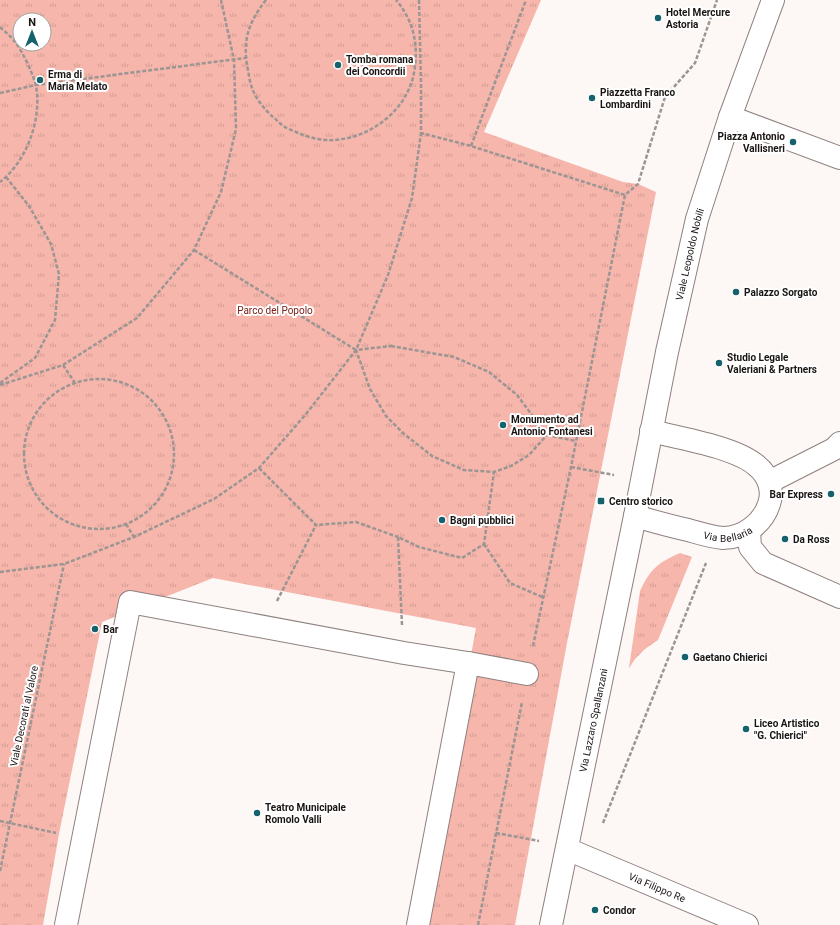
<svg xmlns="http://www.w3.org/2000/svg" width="840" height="925" viewBox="0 0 840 925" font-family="Roboto,sans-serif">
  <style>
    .grass { fill: url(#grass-tufts); fill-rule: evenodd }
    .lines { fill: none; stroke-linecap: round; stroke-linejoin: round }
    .pedestrian-casing { stroke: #8e807e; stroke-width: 24 }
    .minor-casing { stroke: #8e807e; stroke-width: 24 }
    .path { stroke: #9b9594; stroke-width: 2.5; stroke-dasharray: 4 2; stroke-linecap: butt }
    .pedestrian { stroke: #fff; stroke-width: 22 }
    .minor { stroke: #fff; stroke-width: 22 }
    .poi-dot { fill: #15626c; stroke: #fff; stroke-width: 1.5 }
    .labels { text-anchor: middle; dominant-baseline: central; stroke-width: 4; stroke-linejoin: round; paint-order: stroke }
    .poi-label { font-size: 10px; font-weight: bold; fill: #1a1413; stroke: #fff; text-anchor: start }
    .street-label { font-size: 10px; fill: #1a1413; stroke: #fff }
    .park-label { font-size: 10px; fill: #7d2017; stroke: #fff }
  </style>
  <defs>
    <pattern id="grass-tufts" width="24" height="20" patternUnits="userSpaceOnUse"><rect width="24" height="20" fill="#f6b6ab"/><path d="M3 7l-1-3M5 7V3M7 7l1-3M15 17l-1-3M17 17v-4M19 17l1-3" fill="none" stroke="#d29c92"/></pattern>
  </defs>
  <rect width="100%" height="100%" fill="#fdf7f6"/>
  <path class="grass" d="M 0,0 L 541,0 L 484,132 L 623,182 L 638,184 L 656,192 L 567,643 L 515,925 L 421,925 L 476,628 L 213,578 L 102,622 L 59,834 L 43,925 L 0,925 ZM 20,20 L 44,20 L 44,44 L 20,44 Z
    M 680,553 L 692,557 L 658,640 L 645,649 L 635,659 L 629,668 L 640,591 C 651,568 658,563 680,553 Z"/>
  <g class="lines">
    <g class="pedestrian-casing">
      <path id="pedestrian" d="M 468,663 L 527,674"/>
    </g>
    <g class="minor-casing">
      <g id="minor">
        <path d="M 730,117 L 840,158"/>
        <path d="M 769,482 L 834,449 L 840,443"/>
        <path id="s1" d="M 635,516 C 652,521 670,526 688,530 C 699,533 711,537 723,538 C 744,538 763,523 769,504 C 774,490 768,475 757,466 C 736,447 679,438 651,431"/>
        <path d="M 749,531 L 750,547 L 763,563 L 840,597"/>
        <path id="s2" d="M 567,849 L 747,925"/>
        <path d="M 66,925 L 130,602 L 404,653 L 468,663 L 418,925"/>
        <path id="s3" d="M 551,925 L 635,516 L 667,352 L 697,219 L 730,117 L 773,0"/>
      </g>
    </g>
    <path class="path" d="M 266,0 C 248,23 242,41 248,70 C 249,76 250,83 252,88 C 256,99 265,110 273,117 C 277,120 281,125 285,127 C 288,129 292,130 296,132 C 307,137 321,141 334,140 C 371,138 407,110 414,73 C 419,46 414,21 396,0
      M 419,0 L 421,84 L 421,133 L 471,146 L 625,195
      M 0,27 C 5,32 11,36 15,42 C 22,50 34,76 36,86 C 42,119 27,161 0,182
      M 0,93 L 36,85 L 245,58
      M 471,146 L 526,0
      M 194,250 L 356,350
      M 391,346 L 454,357 L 489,372 L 517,395 L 547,435 L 529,455 L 511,466 L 494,472 L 464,470 L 432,456 L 403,433 L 386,416 L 370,389 L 356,350 Z
      M 63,365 L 75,383
      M24 454a75 75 0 1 1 150 0a75 75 0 1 1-150 0Z
      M 0,383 L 35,358 L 55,320 L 59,274 L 51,244 L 29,206 L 6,177
      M 0,385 L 63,365 L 137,318 L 194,250 L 221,192 L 236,129 L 234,60 L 221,0
      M 547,435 L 576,441
      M 571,467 L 614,475
      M 259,468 L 316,525 L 356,522 L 398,537
      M 126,524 L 134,537
      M 484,544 L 510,583 L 542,597
      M 0,572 L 64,564 L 134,537 L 214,499 L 259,468 L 306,414 L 356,350 L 388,275 L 412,198 L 421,133
      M 277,601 L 316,525
      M 402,625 L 398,537 L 419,547 L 462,558 L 484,544 L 494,472
      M 533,646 L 571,467 L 625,195 L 638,184 L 665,97 L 695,63 L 717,0
      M 0,821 L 56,833
      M 603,823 L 706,563
      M 496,833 L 539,841
      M 0,871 L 64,564
      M 478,925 L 522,702"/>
    <use href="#pedestrian" class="pedestrian"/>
    <use href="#minor" class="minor"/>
  </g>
  <g class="poi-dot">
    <circle cx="658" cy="18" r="4"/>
    <circle cx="338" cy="65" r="4"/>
    <circle cx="40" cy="80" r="4"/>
    <circle cx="592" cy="98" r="4"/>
    <circle cx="793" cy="142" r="4"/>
    <circle cx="736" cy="292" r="4"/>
    <circle cx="719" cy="363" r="4"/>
    <circle cx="503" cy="425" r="4"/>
    <circle cx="831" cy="494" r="4"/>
    <rect x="597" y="497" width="8" height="8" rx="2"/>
    <circle cx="442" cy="520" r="4"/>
    <circle cx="785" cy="539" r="4"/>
    <circle cx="95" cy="629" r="4"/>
    <circle cx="685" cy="657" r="4"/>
    <circle cx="746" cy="729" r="4"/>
    <circle cx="257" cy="813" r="4"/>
    <circle cx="595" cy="910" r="4"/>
  </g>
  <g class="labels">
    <g class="poi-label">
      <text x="666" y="12">Hotel Mercure<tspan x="666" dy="12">Astoria</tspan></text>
      <text x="346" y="59">Tomba romana<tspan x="346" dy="12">dei Concordii</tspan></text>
      <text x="48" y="74">Erma di<tspan x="48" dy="12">Maria Melato</tspan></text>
      <text x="600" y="92">Piazzetta Franco<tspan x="600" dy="12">Lombardini</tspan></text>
      <text x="785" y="136" text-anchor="end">Piazza Antonio<tspan x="785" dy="12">Vallisneri</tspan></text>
      <text x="744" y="292">Palazzo Sorgato</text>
      <text x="727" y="357">Studio Legale<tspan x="727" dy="12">Valeriani &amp; Partners</tspan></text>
      <text x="511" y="419">Monumento ad<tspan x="511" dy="12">Antonio Fontanesi</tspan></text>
      <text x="823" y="494" text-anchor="end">Bar Express</text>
      <text x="609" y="501">Centro storico</text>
      <text x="450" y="520">Bagni pubblici</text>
      <text x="793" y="539">Da Ross</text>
      <text x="103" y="629">Bar</text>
      <text x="693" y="657">Gaetano Chierici</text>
      <text x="754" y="723">Liceo Artistico<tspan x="754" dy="12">"G. Chierici"</tspan></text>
      <text x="265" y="807">Teatro Municipale<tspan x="265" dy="12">Romolo Valli</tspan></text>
      <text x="603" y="910">Condor</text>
    </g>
    <g class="street-label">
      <text stroke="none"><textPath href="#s3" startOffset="685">Viale Leopoldo Nobili</textPath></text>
      <text stroke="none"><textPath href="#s1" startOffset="96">Via Bellaria</textPath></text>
      <text transform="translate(24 716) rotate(-78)">Viale Decorati al Valore</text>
      <text stroke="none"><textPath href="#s3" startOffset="209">Via Lazzaro Spallanzani</textPath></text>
      <text stroke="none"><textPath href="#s2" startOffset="98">Via Filippo Re</textPath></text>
    </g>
    <g class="park-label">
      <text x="275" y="310">Parco del Popolo</text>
    </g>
  </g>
  <g transform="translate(32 32)"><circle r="19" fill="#ffffff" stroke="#a3a1a1"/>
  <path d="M0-3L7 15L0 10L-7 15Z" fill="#15626c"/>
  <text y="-6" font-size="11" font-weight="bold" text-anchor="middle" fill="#1a1413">N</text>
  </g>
</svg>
